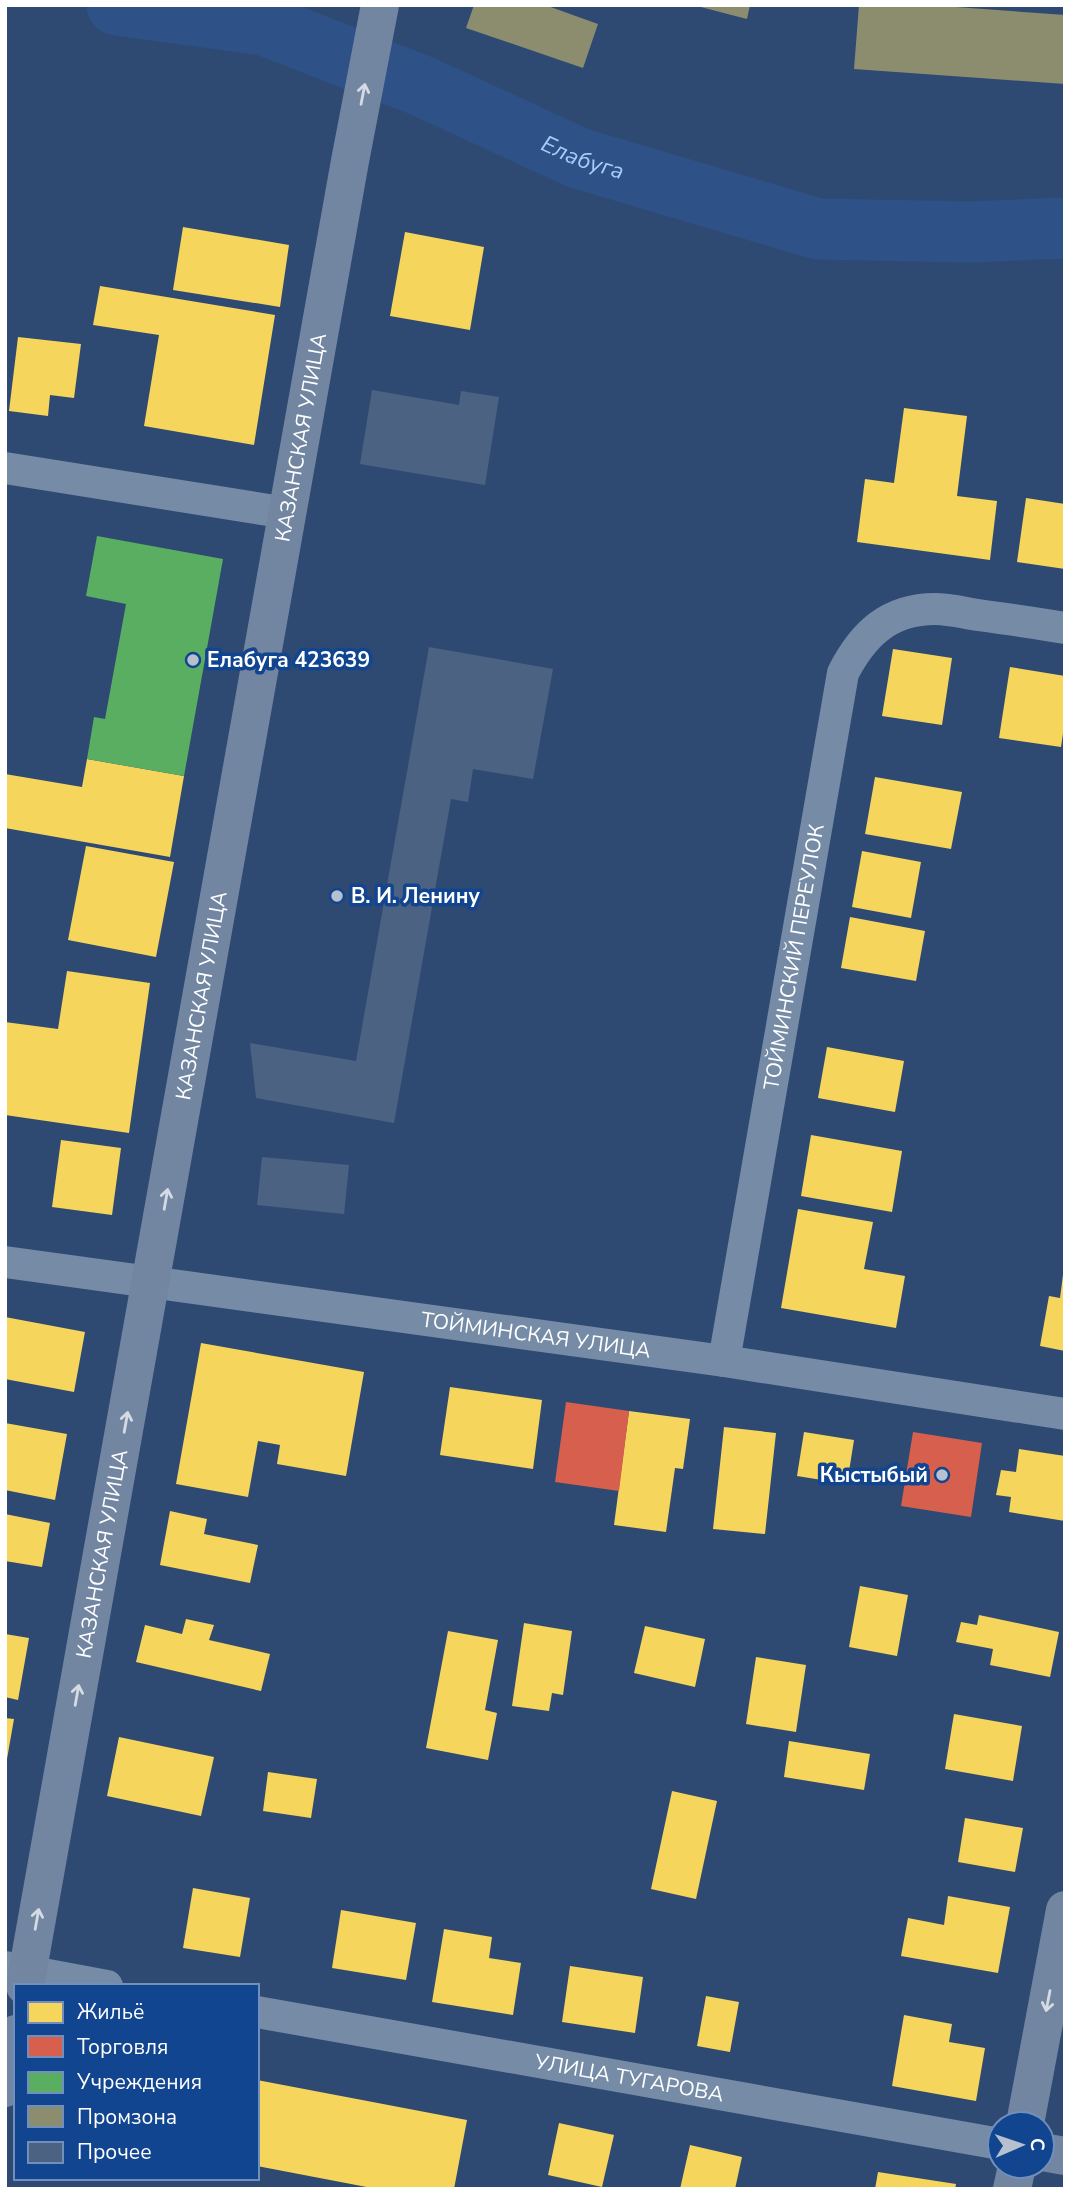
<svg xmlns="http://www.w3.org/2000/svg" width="1070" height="2194" viewBox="0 0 1070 2194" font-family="'Nunito Sans',sans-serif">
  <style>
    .homes { fill: #f6d55c }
    .shops { fill: #d6604d }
    .public { fill: #5aae61 }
    .industry { fill: #8c8c6e }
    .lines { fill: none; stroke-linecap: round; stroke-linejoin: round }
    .river { stroke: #2e5288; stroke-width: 61 }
    .building { fill: #4c6282 }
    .street { stroke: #768ba6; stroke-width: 32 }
    .secondary { stroke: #7286a2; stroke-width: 38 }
    .oneway { stroke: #d5dbe3 }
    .poi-dot { fill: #b6c0ce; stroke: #12458f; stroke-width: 2.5 }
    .labels { text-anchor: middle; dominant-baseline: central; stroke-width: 7; stroke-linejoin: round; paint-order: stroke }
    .street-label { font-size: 21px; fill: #fff; stroke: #12458f }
    .poi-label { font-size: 21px; font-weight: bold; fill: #fff; stroke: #12458f; text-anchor: start }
    .water-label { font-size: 23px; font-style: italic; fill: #a8cbf9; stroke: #12458f }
  </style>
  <rect width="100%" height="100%" fill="#2f4a72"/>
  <path class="homes" d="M 183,227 L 289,245 L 280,307 L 173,290 Z
    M 405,232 L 484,247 L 470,330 L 390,316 Z
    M 100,286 L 275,315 L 254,445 L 144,426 L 159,335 L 93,325 Z
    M 18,337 L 81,344 L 74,398 L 50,395 L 48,416 L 9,411 Z
    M 904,408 L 967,416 L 957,496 L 997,501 L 990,560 L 857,542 L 865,479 L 894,483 Z
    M 1026,498 L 1065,504 L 1065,569 L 1017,562 Z
    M 893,649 L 952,658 L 942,725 L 882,716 Z
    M 1010,667 L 1065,676 L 1065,720 L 1061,747 L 999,738 Z
    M 87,759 L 184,776 L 170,857 L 5,828 L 5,774 L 82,787 Z
    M 875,777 L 962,792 L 951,849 L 865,834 Z
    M 86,846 L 174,862 L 156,957 L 68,940 Z
    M 862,851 L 921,862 L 911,918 L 852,907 Z
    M 850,917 L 925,931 L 916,981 L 841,968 Z
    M 67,971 L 150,983 L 129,1133 L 5,1115 L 5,1022 L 58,1029 Z
    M 827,1047 L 904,1061 L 895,1112 L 818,1098 Z
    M 811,1135 L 902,1151 L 892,1212 L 801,1196 Z
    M 61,1140 L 121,1148 L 112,1215 L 52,1207 Z
    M 798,1209 L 873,1222 L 864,1269 L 905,1276 L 896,1328 L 781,1308 Z
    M 1063,1275 L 1065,1275 L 1065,1351 L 1040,1346 L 1049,1296 L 1060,1298 Z
    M 5,1317 L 85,1332 L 74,1392 L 5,1379 Z
    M 201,1343 L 364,1372 L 346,1476 L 277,1464 L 280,1445 L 258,1441 L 248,1497 L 176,1484 Z
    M 450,1387 L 542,1400 L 533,1469 L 440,1455 Z
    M 629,1411 L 690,1419 L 683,1469 L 675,1468 L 666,1532 L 614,1525 Z
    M 5,1423 L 67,1434 L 55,1500 L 5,1490 Z
    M 724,1427 L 776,1433 L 765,1534 L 713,1529 Z
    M 804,1432 L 854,1440 L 847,1484 L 797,1476 Z
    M 1019,1449 L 1065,1456 L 1065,1521 L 1009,1512 L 1011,1497 L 996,1495 L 1001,1470 L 1016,1472 Z
    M 170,1511 L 207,1519 L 204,1534 L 258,1545 L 250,1583 L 160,1565 Z
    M 5,1514 L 50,1523 L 42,1567 L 5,1561 Z
    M 860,1586 L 908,1595 L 897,1656 L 849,1647 Z
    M 979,1615 L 1059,1632 L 1050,1677 L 990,1665 L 993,1649 L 956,1642 L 961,1622 L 977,1625 Z
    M 186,1619 L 214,1625 L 209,1640 L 270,1654 L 261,1691 L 136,1662 L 145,1625 L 182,1634 Z
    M 524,1623 L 572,1631 L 563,1695 L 552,1693 L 549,1711 L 512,1706 Z
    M 645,1626 L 705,1639 L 695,1687 L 634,1673 Z
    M 448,1631 L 498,1640 L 485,1710 L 497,1713 L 488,1760 L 426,1748 Z
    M 5,1634 L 29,1638 L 18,1700 L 5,1697 Z
    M 756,1657 L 806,1665 L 796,1732 L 746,1724 Z
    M 954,1714 L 1022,1726 L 1013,1781 L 945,1769 Z
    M 5,1718 L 14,1719 L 7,1759 L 5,1759 Z
    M 119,1737 L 214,1757 L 201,1816 L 107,1796 Z
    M 789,1741 L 870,1754 L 864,1790 L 784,1777 Z
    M 268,1772 L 317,1779 L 311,1818 L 263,1811 Z
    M 672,1791 L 717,1801 L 696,1899 L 651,1889 Z
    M 965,1818 L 1023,1828 L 1015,1872 L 958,1862 Z
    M 193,1888 L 250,1898 L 240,1957 L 183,1948 Z
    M 948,1896 L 1010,1907 L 998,1973 L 901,1956 L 908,1918 L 944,1925 Z
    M 341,1910 L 416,1923 L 406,1980 L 332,1968 Z
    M 444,1929 L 492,1937 L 489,1958 L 521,1963 L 513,2015 L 432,2002 Z
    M 570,1966 L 643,1977 L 635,2033 L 562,2022 Z
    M 706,1996 L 739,2002 L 730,2052 L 697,2046 Z
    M 904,2015 L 952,2024 L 949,2042 L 985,2048 L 976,2101 L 892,2086 Z
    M 257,2080 L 467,2120 L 454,2189 L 377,2189 L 257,2166 Z
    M 559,2123 L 614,2135 L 602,2187 L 548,2175 Z
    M 690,2145 L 742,2157 L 735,2189 L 680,2189 Z
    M 878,2172 L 956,2184 L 955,2189 L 875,2189 Z"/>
  <path class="shops" d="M 566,1402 L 629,1411 L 619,1491 L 555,1482 Z
    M 913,1432 L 982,1443 L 971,1517 L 901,1506 Z"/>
  <path class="public" d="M 97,536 L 223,559 L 184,776 L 87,759 L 94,717 L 105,719 L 126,604 L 86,596 Z"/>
  <path class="industry" d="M 474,5 L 545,5 L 598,24 L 583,68 L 466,28 Z
    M 693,5 L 750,5 L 747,19 Z
    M 859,5 L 928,5 L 1065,15 L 1065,84 L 854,69 Z"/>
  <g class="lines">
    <path class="river" id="s1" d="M 117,5 L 264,25 L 422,86 L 578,158 L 818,229 L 970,232 L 1065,228"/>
  </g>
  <path class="building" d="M 372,390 L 459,405 L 461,391 L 499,397 L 485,485 L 360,464 Z
    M 429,647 L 553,669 L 533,779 L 473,769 L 468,802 L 451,799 L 394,1123 L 256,1098 L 250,1043 L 356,1061 Z
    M 262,1157 L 349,1165 L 344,1214 L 257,1205 Z"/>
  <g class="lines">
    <g class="street">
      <path d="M 5,468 L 287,513"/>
      <path id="s2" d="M 5,1262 L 724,1361 L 1065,1414"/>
      <path id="s3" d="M 724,1361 L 843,673 C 863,634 889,609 935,609 C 949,609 965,613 978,615 C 1007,619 1036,623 1065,628"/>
      <path d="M 5,1967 L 107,1986"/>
      <path id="s4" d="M 257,2012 L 1000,2144"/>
    </g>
    <g class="secondary">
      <path id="s5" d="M 25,1986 L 350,161 L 380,5"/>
      <path d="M 5,2088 L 16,2034"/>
      <path d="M 1025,2124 L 1065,1910"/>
      <path d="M 1042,2152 L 1065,2156"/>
      <path d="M 1012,2189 L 1017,2166"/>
    </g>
  </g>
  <defs><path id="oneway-shaft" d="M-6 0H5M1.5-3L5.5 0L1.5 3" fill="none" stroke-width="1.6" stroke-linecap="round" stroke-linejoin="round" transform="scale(1.75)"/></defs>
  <g class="oneway">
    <use href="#oneway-shaft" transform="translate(363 94) rotate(-79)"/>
    <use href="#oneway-shaft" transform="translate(166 1199) rotate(-80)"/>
    <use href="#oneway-shaft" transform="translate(126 1422) rotate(-80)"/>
    <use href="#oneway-shaft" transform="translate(77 1695) rotate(-80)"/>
    <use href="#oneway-shaft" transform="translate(37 1919) rotate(-80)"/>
    <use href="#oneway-shaft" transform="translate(1048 2001) rotate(101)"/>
  </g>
  <g class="poi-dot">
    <circle cx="193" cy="660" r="7"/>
    <circle cx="337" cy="896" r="7"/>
    <circle cx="942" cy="1475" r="7"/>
  </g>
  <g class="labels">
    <g class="street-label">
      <text stroke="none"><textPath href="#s5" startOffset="1573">КАЗАНСКАЯ УЛИЦА</textPath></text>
      <text stroke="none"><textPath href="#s3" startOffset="410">ТОЙМИНСКИЙ ПЕРЕУЛОК</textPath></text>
      <text stroke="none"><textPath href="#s5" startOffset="1006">КАЗАНСКАЯ УЛИЦА</textPath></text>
      <text stroke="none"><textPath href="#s2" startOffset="536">ТОЙМИНСКАЯ УЛИЦА</textPath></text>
      <text stroke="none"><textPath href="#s5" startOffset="439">КАЗАНСКАЯ УЛИЦА</textPath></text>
      <text stroke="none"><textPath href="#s4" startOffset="378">УЛИЦА ТУГАРОВА</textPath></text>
    </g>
    <g class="poi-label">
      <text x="207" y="660">Елабуга 423639</text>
      <text x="351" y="896">В. И. Ленину</text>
      <text x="928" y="1475" text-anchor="end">Кыстыбый</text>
    </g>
    <g class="water-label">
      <text stroke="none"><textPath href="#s1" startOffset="494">Елабуга</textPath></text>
    </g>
  </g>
  <rect width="1070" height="2194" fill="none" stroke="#ffffff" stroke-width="14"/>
  <rect x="14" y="1984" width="245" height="196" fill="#12458f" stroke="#718fbc" stroke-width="2"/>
  <rect x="28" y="2002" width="35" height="21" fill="#f6d55c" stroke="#718fbc" stroke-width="2"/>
  <text x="77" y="2019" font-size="21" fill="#ffffff">Жильё</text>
  <rect x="28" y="2036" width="35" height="21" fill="#d6604d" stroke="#718fbc" stroke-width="2"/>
  <text x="77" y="2054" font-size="21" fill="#ffffff">Торговля</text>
  <rect x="28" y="2072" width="35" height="21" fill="#5aae61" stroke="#718fbc" stroke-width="2"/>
  <text x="77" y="2089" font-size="21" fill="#ffffff">Учреждения</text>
  <rect x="28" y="2106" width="35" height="21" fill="#8c8c6e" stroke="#718fbc" stroke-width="2"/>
  <text x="77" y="2124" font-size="21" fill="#ffffff">Промзона</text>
  <rect x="28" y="2142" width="35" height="21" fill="#4c6282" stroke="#718fbc" stroke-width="2"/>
  <text x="77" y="2159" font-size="21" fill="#ffffff">Прочее</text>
  <g transform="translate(1021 2145) rotate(88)"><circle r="33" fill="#12458f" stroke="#718fbc" stroke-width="2"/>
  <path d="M0-5L12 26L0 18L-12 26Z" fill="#b6c0ce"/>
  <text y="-10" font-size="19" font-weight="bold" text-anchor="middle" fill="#ffffff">С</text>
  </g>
</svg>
